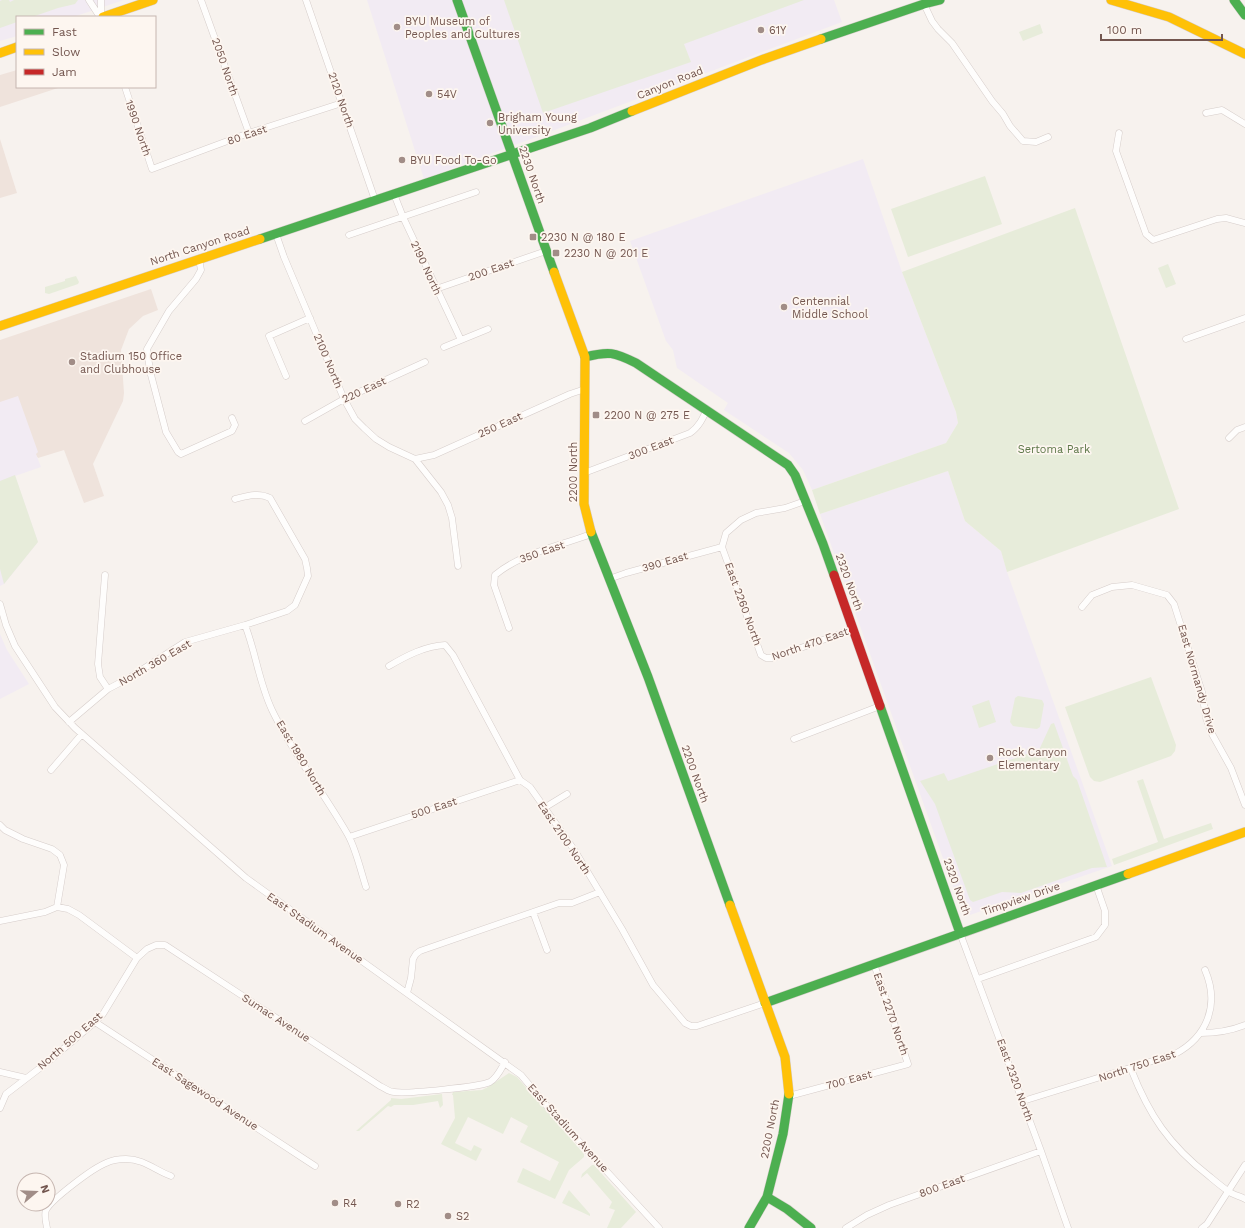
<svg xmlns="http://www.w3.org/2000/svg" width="1245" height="1228" viewBox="0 0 1245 1228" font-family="'Work Sans',sans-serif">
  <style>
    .residential { fill: #efe3dc }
    .education { fill: #f2ebf3 }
    .green { fill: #e7ecda }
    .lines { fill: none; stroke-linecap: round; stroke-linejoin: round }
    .street-casing { stroke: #d6cdca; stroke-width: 7 }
    .fast-casing { stroke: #d6cdca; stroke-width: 10 }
    .slow-casing { stroke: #d6cdca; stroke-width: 10 }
    .jam-casing { stroke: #d6cdca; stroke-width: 10 }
    .street { stroke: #fefdfc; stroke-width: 6 }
    .fast { stroke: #4caf50; stroke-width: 9 }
    .slow { stroke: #ffc107; stroke-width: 9 }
    .jam { stroke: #c62828; stroke-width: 9 }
    .poi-dot { fill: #a18d87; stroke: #fdf6f0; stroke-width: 1.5 }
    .labels { text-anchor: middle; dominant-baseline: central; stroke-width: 3.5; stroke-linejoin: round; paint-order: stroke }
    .poi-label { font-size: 11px; fill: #73564f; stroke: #fdf6f0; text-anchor: start }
    .street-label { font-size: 11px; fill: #73564f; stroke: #fdf6f0 }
    .park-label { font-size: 11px; fill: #5e7849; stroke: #fdf6f0 }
  </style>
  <rect width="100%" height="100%" fill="#f7f2ee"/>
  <path class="residential" d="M 17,70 L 17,87 L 61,87 L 0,107 L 0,75 Z
    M 0,139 L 17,193 L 0,198 Z
    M 151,289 L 158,310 L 143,316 L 129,329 L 121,350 L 124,393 L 123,401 L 93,464 L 104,496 L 84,503 L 64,450 L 38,458 L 0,402 L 0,340 Z"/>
  <path class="education" d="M 0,0 L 124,0 L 73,17 L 17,17 L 17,36 L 0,41 Z
    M 367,0 L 834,0 L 842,22 L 424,179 Z
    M 863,159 L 902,272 L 956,412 L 958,423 L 946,443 L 812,490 L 803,470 L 789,453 L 724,410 L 728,403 L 677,368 L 673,350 L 666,341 L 630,241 Z
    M 18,396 L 38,452 L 36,454 L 41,467 L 15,476 L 38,542 L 4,584 L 0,586 L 0,402 Z
    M 948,471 L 965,521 L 1001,551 L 1007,572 L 1112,866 L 964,917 L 820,514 Z
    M 0,634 L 7,650 L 29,684 L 0,699 Z"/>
  <path class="green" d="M 2,0 L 9,0 L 10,2 L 14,0 L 78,0 L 75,4 L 58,8 L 32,17 L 17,17 L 17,22 L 0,28 L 0,1 Z
    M 504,0 L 804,0 L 684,44 L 691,62 L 543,113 Z
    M 1040,24 L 1043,33 L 1023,41 L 1019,32 Z
    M 985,176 L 1002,224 L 908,257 L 891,209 Z
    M 1075,208 L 1179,509 L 1007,572 L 1001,551 L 965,521 L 948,471 L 820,514 L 812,490 L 946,443 L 958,423 L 956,412 L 902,272 Z
    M 1168,264 L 1176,284 L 1166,288 L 1158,268 Z
    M 76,276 L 79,282 L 78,284 L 49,294 L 45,293 L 45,287 L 65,281 L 65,279 Z
    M 15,475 L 38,542 L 4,584 L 0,569 L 0,481 Z
    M 1151,677 L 1176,745 L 1175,751 L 1171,756 L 1100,782 L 1094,781 L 1090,777 L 1065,707 Z
    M 1018,696 L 1042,700 L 1044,704 L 1040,727 L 1037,729 L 1013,726 L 1010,722 L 1015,698 Z
    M 989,700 L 996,722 L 979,728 L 972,706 Z
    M 1054,723 L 1073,776 L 1077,780 L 1107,867 L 1092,868 L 1021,893 L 1002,892 L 973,902 L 970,900 L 935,804 L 920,781 L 944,773 L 948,781 L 1039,750 L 1051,724 Z
    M 1143,779 L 1164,839 L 1211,823 L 1213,829 L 1114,865 L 1112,859 L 1158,842 L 1137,781 Z
    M 509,1073 L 517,1077 L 584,1154 L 584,1157 L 569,1170 L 555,1199 L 517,1182 L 523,1168 L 550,1181 L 559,1162 L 520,1142 L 528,1126 L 511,1117 L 503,1134 L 468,1117 L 455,1143 L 471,1151 L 474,1145 L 482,1149 L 476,1161 L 441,1144 L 455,1118 L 453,1095 L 452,1095 L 453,1092 L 482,1090 L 488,1087 Z
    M 442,1094 L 443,1105 L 440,1108 L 438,1101 L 413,1105 L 394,1105 L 391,1107 L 388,1106 L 359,1131 L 356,1131 L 391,1100 L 391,1098 L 401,1099 Z
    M 592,1165 L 594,1165 L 636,1212 L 621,1228 L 607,1228 L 615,1210 L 609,1208 L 612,1202 L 587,1173 L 581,1178 L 582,1174 Z
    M 569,1190 L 590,1214 L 590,1216 L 562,1203 Z"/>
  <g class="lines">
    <g class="street-casing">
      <path id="street" d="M 89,0 L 100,17
        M 201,0 L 249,133
        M 306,0 L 375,200
        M 924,4 L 932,21 L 938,29 L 952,43 L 992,101 L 1003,114 L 1010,126 L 1023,141 L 1036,142 L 1048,137
        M 101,17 L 101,0
        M 125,87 L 152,169 L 249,133 L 342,103
        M 1206,113 L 1222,110 L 1245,124
        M 1119,133 L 1116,151 L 1146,234 L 1153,240 L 1217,219 L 1226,218 L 1245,223
        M 394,194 L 403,217 L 461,340
        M 276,234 L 284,257 L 344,399 L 355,419 L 364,428 L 376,439 L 389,447 L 415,459 L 441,492 L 448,505 L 452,518 L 458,566
        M 349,235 L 476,192
        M 199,259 L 201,270 L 196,279 L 169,311 L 147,349 L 150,371 L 166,432 L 178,452 L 181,454 L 232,431 L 235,425 L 232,418
        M 436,289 L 546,251
        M 1186,339 L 1245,318
        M 444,347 L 488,329
        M 286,376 L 269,336 L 310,318
        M 305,421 L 344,399 L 425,362
        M 1229,438 L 1237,430 L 1245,427
        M 415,459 L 434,455 L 570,394 L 585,389
        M 584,473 L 690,433 C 699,427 703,418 707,409
        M 805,501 L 785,508 L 756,513 L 741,520 L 726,533 L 722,547 L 761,655 L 766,658 L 773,658 L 853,629
        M 105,575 L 98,664 L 100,677 L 108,689
        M 609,579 L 626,573 L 722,547
        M 0,604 L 6,625 L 15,646 L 55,707 L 75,728 L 246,878 L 521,1075 L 552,1112 L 659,1228
        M 1082,607 L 1092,595 L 1112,587 L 1132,585 L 1167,595 L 1174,604 L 1202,692 L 1206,718 L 1212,734 L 1231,768 L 1245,805
        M 245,625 C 256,653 259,683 272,710 C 293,754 324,793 348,835 C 356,849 361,872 366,887
        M 509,628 L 494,585 L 495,575 C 521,553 560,546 591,534
        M 389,666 C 406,656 425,646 445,645 L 453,655 L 520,780 L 530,787 L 575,851 L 622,929 L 653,985 L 685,1023 L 691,1026 L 697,1026 L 765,1003
        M 69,722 L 108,689 L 129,678 L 185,642 L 245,625 L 287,611 L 295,605 L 308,576 L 307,568 L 305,559 L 270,498 C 259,492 247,496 235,499
        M 794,739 L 880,706
        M 51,770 L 82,734
        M 544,808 L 567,794
        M 0,825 L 5,830 L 23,839 L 52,849 L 60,855 L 64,865 L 57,907
        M 349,837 L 520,780
        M 57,907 L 68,909 L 79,915 L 137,958
        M 533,912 L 547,950
        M 0,921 L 45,912 L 57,907
        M 960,933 L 1041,1151 L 1068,1228
        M 978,979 L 1096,937 L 1105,925 L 1105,911 L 1096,885
        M 407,993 L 411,978 L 413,959 L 416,954 L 420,951 L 559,903 L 572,903 L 600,892
        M 95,1022 L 315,1166
        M 1201,1033 C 1217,1033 1230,1031 1245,1025
        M 1131,1069 C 1149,1115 1169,1145 1209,1176 C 1215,1181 1222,1187 1228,1191 C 1233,1195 1240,1196 1245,1199
        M 0,1072 L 26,1078
        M 789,1096 L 908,1064 L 874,964
        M 1023,1101 L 1175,1054 C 1207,1037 1220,1005 1205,970
        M 0,1108 L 6,1094 L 49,1061 L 95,1022 L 103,1014 L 137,958 L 147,949 L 156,945 L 165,945 L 380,1086 C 385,1088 389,1092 394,1092 C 406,1094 480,1087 490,1082 C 497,1078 501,1069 505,1062
        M 47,1228 C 46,1223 44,1215 46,1210 C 52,1199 93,1168 106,1163 C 112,1160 120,1159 126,1159 C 144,1159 156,1171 171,1176
        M 846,1228 L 867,1215 L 889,1205 L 1041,1151
        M 1202,1228 L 1207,1224 L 1245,1165"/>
    </g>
    <g class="fast-casing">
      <path id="fast" d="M 457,0 L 554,272
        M 1234,0 L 1245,15
        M 821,39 L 924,4 L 940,0
        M 260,239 L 590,128 L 632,111
        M 585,357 C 609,351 614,352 636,363 L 788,465 L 795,475 L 823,544 L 834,575
        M 591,532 L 648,677 L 730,905
        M 880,706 L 960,933
        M 765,1003 L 1128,874
        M 767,1197 L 787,1209 L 811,1228
        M 749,1228 L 767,1197 L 783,1134 L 789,1094"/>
    </g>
    <g class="slow-casing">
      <path id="slow" d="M 1111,0 L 1169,17 L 1245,54
        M 103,17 L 153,0
        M 0,53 L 17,47
        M 632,111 L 764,59 L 821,39
        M 554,272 L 585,357 L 584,504 L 591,532
        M 0,326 L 260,239
        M 1128,874 L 1245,832
        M 730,905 L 785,1057 L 789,1094"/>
    </g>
    <g class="jam-casing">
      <path id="jam" d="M 834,575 L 880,706"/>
    </g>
    <use href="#street" class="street"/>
    <use href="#fast" class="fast"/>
    <use href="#slow" class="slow"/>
    <use href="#jam" class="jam"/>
  </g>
  <g class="poi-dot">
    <circle cx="397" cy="27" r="4"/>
    <circle cx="761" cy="30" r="4"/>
    <circle cx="429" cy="94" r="4"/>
    <circle cx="490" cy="123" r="4"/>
    <circle cx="402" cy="160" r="4"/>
    <rect x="529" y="233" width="8" height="8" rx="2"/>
    <rect x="552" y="249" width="8" height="8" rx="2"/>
    <circle cx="784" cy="307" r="4"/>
    <circle cx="72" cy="362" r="4"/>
    <rect x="592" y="411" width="8" height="8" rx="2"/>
    <circle cx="990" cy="758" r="4"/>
    <circle cx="335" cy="1203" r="4"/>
    <circle cx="398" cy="1204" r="4"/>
    <circle cx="448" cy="1216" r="4"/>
  </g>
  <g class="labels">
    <g class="poi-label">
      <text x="405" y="21">BYU Museum of<tspan x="405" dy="13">Peoples and Cultures</tspan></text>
      <text x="769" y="30">61Y</text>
      <text x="437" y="94">54V</text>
      <text x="498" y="117">Brigham Young<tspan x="498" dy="13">University</tspan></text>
      <text x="410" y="160">BYU Food To-Go</text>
      <text x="541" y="237">2230 N @ 180 E</text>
      <text x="564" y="253">2230 N @ 201 E</text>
      <text x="792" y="301">Centennial<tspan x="792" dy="13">Middle School</tspan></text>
      <text x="80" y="356">Stadium 150 Office<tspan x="80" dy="13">and Clubhouse</tspan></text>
      <text x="604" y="415">2200 N @ 275 E</text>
      <text x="998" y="752">Rock Canyon<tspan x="998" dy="13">Elementary</tspan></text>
      <text x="343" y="1203">R4</text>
      <text x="406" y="1204">R2</text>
      <text x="456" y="1216">S2</text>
    </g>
    <g class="street-label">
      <text transform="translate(225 67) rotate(71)">2050 North</text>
      <text transform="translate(670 83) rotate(-22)">Canyon Road</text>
      <text transform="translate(341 100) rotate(71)">2120 North</text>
      <text transform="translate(138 128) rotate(71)">1990 North</text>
      <text transform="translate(247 135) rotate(-19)">80 East</text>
      <text transform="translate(532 175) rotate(71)">2230 North</text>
      <text transform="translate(200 246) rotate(-18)">North Canyon Road</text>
      <text transform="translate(426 268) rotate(65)">2190 North</text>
      <text transform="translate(491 270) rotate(-19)">200 East</text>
      <text transform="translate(328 361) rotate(67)">2100 North</text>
      <text transform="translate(364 390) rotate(-25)">220 East</text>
      <text transform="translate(500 425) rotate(-24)">250 East</text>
      <text transform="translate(651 448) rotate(-21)">300 East</text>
      <text transform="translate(573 472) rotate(-90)">2200 North</text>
      <text transform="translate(542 552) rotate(-19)">350 East</text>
      <text transform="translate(665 562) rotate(-16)">390 East</text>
      <text transform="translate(849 582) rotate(70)">2320 North</text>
      <text transform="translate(743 604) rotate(70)">East 2260 North</text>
      <text transform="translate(810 644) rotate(-19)">North 470 East</text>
      <text transform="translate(155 663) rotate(-30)">North 360 East</text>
      <text transform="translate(1197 679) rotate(74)">East Normandy Drive</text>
      <text transform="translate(301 758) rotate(59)">East 1980 North</text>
      <text transform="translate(695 774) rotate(70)">2200 North</text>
      <text transform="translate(434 808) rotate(-18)">500 East</text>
      <text transform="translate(564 838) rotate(56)">East 2100 North</text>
      <text transform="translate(957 887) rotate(70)">2320 North</text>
      <text transform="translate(1021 899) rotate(-19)">Timpview Drive</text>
      <text transform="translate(315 928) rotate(35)">East Stadium Avenue</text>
      <text transform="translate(891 1014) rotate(71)">East 2270 North</text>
      <text transform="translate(276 1018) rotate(33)">Sumac Avenue</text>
      <text transform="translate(70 1041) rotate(-41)">North 500 East</text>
      <text transform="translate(1137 1066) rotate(-18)">North 750 East</text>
      <text transform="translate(849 1080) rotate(-15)">700 East</text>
      <text transform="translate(1015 1080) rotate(70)">East 2320 North</text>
      <text transform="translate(205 1094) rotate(33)">East Sagewood Avenue</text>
      <text transform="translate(568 1128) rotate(48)">East Stadium Avenue</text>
      <text transform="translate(770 1129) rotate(-79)">2200 North</text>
      <text transform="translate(942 1186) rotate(-20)">800 East</text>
    </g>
    <g class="park-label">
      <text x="1054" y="449">Sertoma Park</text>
    </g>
  </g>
  <rect x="16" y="16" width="140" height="72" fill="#fdf6f0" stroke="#c6b6b0"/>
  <rect x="24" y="29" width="20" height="6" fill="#4caf50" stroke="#c6b6b0"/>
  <text x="52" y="36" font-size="12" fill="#73564f">Fast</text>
  <rect x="24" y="49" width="20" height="6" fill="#ffc107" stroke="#c6b6b0"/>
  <text x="52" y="56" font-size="12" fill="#73564f">Slow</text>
  <rect x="24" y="69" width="20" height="6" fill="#c62828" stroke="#c6b6b0"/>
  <text x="52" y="76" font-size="12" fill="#73564f">Jam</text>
  <g transform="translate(36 1192) rotate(71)"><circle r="19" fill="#fdf6f0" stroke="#c6b6b0"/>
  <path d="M0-3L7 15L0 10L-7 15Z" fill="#a18d87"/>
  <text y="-6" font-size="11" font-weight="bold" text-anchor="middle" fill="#73564f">N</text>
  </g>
  <path d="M1101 34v6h121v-6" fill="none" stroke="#73564f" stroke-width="2"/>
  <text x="1107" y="34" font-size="12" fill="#73564f" stroke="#fdf6f0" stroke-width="3" paint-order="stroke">100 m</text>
</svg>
